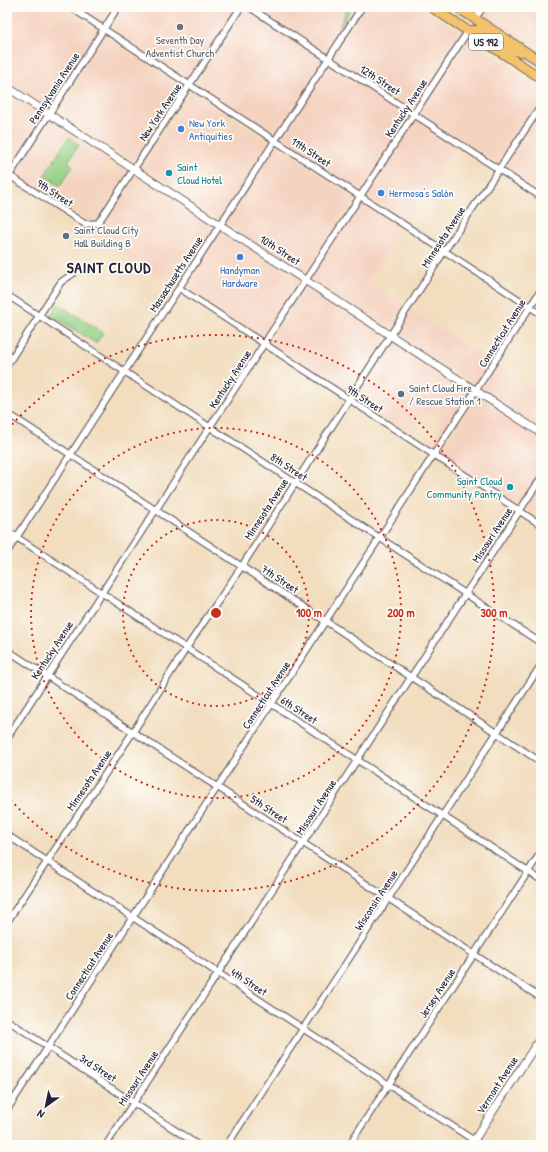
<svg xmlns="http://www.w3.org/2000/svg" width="548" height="1152" viewBox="0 0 548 1152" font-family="'Patrick Hand',sans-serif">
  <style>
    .built { fill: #f5d3c1; fill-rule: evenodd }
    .green { fill: #96d185; stroke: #5c7a60 }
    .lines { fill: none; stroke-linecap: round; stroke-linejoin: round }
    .minor-casing { stroke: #6b6369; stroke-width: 8 }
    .tertiary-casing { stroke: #6b6369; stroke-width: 9 }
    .trunk-casing { stroke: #6b6369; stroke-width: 11 }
    .minor { stroke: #fff; stroke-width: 5.5 }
    .tertiary { stroke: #fff; stroke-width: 7 }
    .trunk { stroke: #f4c26a; stroke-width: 9 }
    .ring { fill: none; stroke: #c8321e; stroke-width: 2; stroke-dasharray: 2 4 }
    .worship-dot { fill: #6b7280; stroke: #fdfcf7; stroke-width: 1.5 }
    .shop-dot { fill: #3f7fe0; stroke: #fdfcf7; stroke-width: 1.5 }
    .culture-dot { fill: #0f9aa8; stroke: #fdfcf7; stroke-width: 1.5 }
    .service-dot { fill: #5c6f8a; stroke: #fdfcf7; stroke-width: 1.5 }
    .labels { text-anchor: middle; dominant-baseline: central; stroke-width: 3.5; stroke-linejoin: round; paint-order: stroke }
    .shield { fill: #fdfcf7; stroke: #646373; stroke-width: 1 }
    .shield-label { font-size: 10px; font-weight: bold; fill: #22223b }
    .worship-label { font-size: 11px; fill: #5b616d; stroke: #fdfcf7 }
    .street-label { font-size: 11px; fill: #22223b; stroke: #fdfcf7 }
    .shop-label { font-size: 11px; fill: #366cbe; stroke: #fdfcf7; text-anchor: start }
    .culture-label { font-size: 11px; fill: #0d838f; stroke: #fdfcf7; text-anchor: start }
    .service-label { font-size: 11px; fill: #4e5e75; stroke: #fdfcf7; text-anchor: start }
    .district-label { font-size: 15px; font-weight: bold; letter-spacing: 1px; fill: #22223b; stroke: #fdfcf7 }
    .centre { fill: #c8321e; stroke: #fdfcf7; stroke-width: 2 }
    .ring-label { font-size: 12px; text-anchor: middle; font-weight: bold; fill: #c8321e; stroke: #fdfcf7; stroke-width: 3.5; stroke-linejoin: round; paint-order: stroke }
  </style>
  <rect width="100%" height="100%" fill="#fdfcf7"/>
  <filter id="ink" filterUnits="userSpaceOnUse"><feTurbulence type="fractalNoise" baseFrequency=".025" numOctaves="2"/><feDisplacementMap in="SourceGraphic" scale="8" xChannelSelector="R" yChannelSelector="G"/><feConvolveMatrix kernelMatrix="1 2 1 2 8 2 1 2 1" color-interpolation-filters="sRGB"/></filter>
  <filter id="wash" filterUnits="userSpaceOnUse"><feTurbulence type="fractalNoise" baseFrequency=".012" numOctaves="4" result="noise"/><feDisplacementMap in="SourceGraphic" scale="16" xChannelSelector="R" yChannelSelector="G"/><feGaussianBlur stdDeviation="0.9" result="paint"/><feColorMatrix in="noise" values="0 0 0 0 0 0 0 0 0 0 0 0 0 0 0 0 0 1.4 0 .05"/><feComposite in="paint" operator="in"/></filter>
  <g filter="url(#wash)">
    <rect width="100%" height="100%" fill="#f2ddbe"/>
    <path class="built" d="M 7,7 L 61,7 L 47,26 L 45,34 L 17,80 L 50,103 L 72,73 L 48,109 L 7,82 Z
      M 76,7 L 114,7 L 103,24 Z
      M 127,7 L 235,7 L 223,29 L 187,81 L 150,56 L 179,11 L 176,9 L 148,53 L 114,31 L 113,29 Z
      M 255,7 L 321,7 L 332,15 L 338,10 L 342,13 L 335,27 L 339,31 L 356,7 L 358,7 L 327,54 Z
      M 365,7 L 419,7 L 462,35 L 413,109 L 333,57 Z
      M 487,7 L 541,7 L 541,56 L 481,17 Z
      M 244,8 L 324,60 L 274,136 L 234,111 L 268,59 L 228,33 Z
      M 63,9 L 182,87 L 180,94 L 137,159 L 128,159 L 62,113 L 84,77 L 70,68 L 50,100 L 19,80 L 47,35 L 49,28 Z
      M 228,35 L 265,59 L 228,116 L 232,119 L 184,193 L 146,168 Z
      M 467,39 L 541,87 L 541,100 L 499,165 L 419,113 Z
      M 329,63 L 409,115 L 359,192 L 279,139 Z
      M 7,91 L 44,115 L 9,171 L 7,169 Z
      M 190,91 L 143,167 L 144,170 L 170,188 L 182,196 L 186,195 L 235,120 L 270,142 L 219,220 L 138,168 Z
      M 541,112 L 541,192 L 504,168 Z
      M 50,119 L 129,171 L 96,220 L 87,221 L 14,174 ZM 68,135 L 81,142 L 82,145 L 72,161 L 76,164 L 76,168 L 62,188 L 59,189 L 42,178 L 41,175 ZM 110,161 L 117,167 L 113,174 L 110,176 L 104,170 Z
      M 415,119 L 495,171 L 455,146 L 406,222 L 365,195 Z
      M 275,145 L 356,198 L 305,275 L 225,223 Z
      M 134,174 L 215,226 L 175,288 L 9,181 L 10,180 L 83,227 L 91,229 L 101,225 Z
      M 361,201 L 402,228 L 367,281 L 406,306 L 390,331 L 310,279 Z
      M 221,229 L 301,281 L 263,340 L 184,287 Z
      M 306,285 L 386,337 L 348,395 L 269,343 Z
      M 411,310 L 491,362 L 476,386 L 395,334 Z
      M 391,340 L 472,393 L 433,451 L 354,399 ZM 425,413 L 435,415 L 440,424 L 438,434 L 433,439 L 427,440 L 419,438 L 414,429 L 417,417 Z
      M 497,365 L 541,394 L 541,408 L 534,410 L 529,419 L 541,429 L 481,390 Z
      M 477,396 L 541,438 L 541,472 L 518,506 L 438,455 Z
      M 541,484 L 541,496 L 531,515 L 524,510 Z"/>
    <path class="green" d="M 339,7 L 352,7 L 339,28 L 346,11 Z
      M 69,137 L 79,145 L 68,162 L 73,166 L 60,186 L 44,176 Z
      M 58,304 L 103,333 L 96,343 L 51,315 Z"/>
  </g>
  <g filter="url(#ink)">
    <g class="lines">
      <g class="minor-casing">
        <path id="minor" d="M 70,7 L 541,314
          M 249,7 L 541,197
          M 475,19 L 483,7
          M 7,174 L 85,224 L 98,223 L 241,7
          M 7,179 L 118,7
          M 179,288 L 541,525
          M 7,295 L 541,643
          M 7,365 L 61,282 L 74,273
          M 7,413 L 541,762
          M 7,531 L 541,880
          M 7,552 L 362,7
          M 7,650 L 541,998
          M 7,738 L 468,31
          M 7,835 L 481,1145
          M 7,922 L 133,732 L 187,647 L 242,566 L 447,247 L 541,106
          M 7,1020 L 198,1145
          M 7,1110 L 541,290
          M 106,1145 L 541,478
          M 227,1145 L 541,665
          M 349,1145 L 541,852"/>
      </g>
      <g class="tertiary-casing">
        <path id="tertiary" d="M 7,87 L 541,433
          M 471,1145 L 541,1037"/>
      </g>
      <g class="trunk-casing">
        <path id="trunk" d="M 431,7 L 541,78
          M 457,7 L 541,62
          M 468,31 L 480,30 L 509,49 L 520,52"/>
      </g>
      <use href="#minor" class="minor"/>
      <use href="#tertiary" class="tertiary"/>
      <use href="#trunk" class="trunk"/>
    </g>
  </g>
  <g class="ring">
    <circle cx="216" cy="613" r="93"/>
    <circle cx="216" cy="613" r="185"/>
    <path d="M8 429A278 278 0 1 1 8 797"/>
  </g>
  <circle class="worship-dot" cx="180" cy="27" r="4"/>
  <g class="shop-dot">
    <circle cx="181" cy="129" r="4"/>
    <circle cx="381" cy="193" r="4"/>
    <circle cx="240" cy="257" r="4"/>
  </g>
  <g class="culture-dot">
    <circle cx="169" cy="173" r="4"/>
    <circle cx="510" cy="487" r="4"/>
  </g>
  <g class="service-dot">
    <circle cx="66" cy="236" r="4"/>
    <circle cx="401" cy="394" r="4"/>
  </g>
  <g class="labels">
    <rect class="shield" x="469" y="34" width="34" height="16" rx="3"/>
    <g class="shield-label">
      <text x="486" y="42">US 192</text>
    </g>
    <g class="worship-label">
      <text x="180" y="40">Seventh Day<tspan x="180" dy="13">Adventist Church</tspan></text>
    </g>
    <g class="street-label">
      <text transform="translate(380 80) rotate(33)">12th Street</text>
      <text transform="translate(54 88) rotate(-57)">Pennsylvania Avenue</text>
      <text transform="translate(406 108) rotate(-57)">Kentucky Avenue</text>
      <text transform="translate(160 112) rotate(-56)">New York Avenue</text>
      <text transform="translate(311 152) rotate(33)">11th Street</text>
      <text transform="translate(55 193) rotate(33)">9th Street</text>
      <text transform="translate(443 237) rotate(-57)">Minnesota Avenue</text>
      <text transform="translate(280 250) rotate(33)">10th Street</text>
      <text transform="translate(176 274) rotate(-57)">Massachusetts Avenue</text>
      <text transform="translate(502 333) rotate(-58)">Connecticut Avenue</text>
      <text transform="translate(230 379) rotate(-57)">Kentucky Avenue</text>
      <text transform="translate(365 399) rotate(33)">9th Street</text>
      <text transform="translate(289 467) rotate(33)">8th Street</text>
      <text transform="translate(266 509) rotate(-57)">Minnesota Avenue</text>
      <text transform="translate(492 535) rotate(-57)">Missouri Avenue</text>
      <text transform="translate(280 579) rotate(33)">7th Street</text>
      <text transform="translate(52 650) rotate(-57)">Kentucky Avenue</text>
      <text transform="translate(266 695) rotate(-57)">Connecticut Avenue</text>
      <text transform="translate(299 710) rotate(33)">6th Street</text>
      <text transform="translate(89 780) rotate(-56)">Minnesota Avenue</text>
      <text transform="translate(316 807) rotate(-57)">Missouri Avenue</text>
      <text transform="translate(269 809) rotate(33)">5th Street</text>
      <text transform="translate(376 900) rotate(-57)">Wisconsin Avenue</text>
      <text transform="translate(89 966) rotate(-57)">Connecticut Avenue</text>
      <text transform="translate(249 982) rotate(33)">4th Street</text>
      <text transform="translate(437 993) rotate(-57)">Jersey Avenue</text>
      <text transform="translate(98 1068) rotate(33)">3rd Street</text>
      <text transform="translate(138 1078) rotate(-57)">Missouri Avenue</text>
      <text transform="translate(497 1085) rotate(-57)">Vermont Avenue</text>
    </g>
    <g class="shop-label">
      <text x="189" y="123">New York<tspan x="189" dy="13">Antiquities</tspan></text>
      <text x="389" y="193">Hermosa's Salón</text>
      <text x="240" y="270" text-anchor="middle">Handyman<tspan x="240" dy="13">Hardware</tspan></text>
    </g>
    <g class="culture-label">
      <text x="177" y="167">Saint<tspan x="177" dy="13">Cloud Hotel</tspan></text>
      <text x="502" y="481" text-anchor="end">Saint Cloud<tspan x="502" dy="13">Community Pantry</tspan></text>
    </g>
    <g class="service-label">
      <text x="74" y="230">Saint Cloud City<tspan x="74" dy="13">Hall Building B</tspan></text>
      <text x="409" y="388">Saint Cloud Fire<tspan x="409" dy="13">/ Rescue Station 1</tspan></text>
    </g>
    <g class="district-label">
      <text x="109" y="267">SAINT CLOUD</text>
    </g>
  </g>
  <circle cx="216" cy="613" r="6" class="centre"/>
  <g class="ring-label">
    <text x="309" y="617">100 m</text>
    <text x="401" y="617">200 m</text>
    <text x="494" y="617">300 m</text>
  </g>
  <rect width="548" height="1152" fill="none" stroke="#fdfcf7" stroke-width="24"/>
  <g transform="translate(46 1106) rotate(213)" stroke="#fdfcf7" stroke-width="3" paint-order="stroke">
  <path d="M0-3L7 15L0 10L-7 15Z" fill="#22223b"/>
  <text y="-6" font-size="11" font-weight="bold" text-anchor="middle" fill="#22223b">N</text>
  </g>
</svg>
